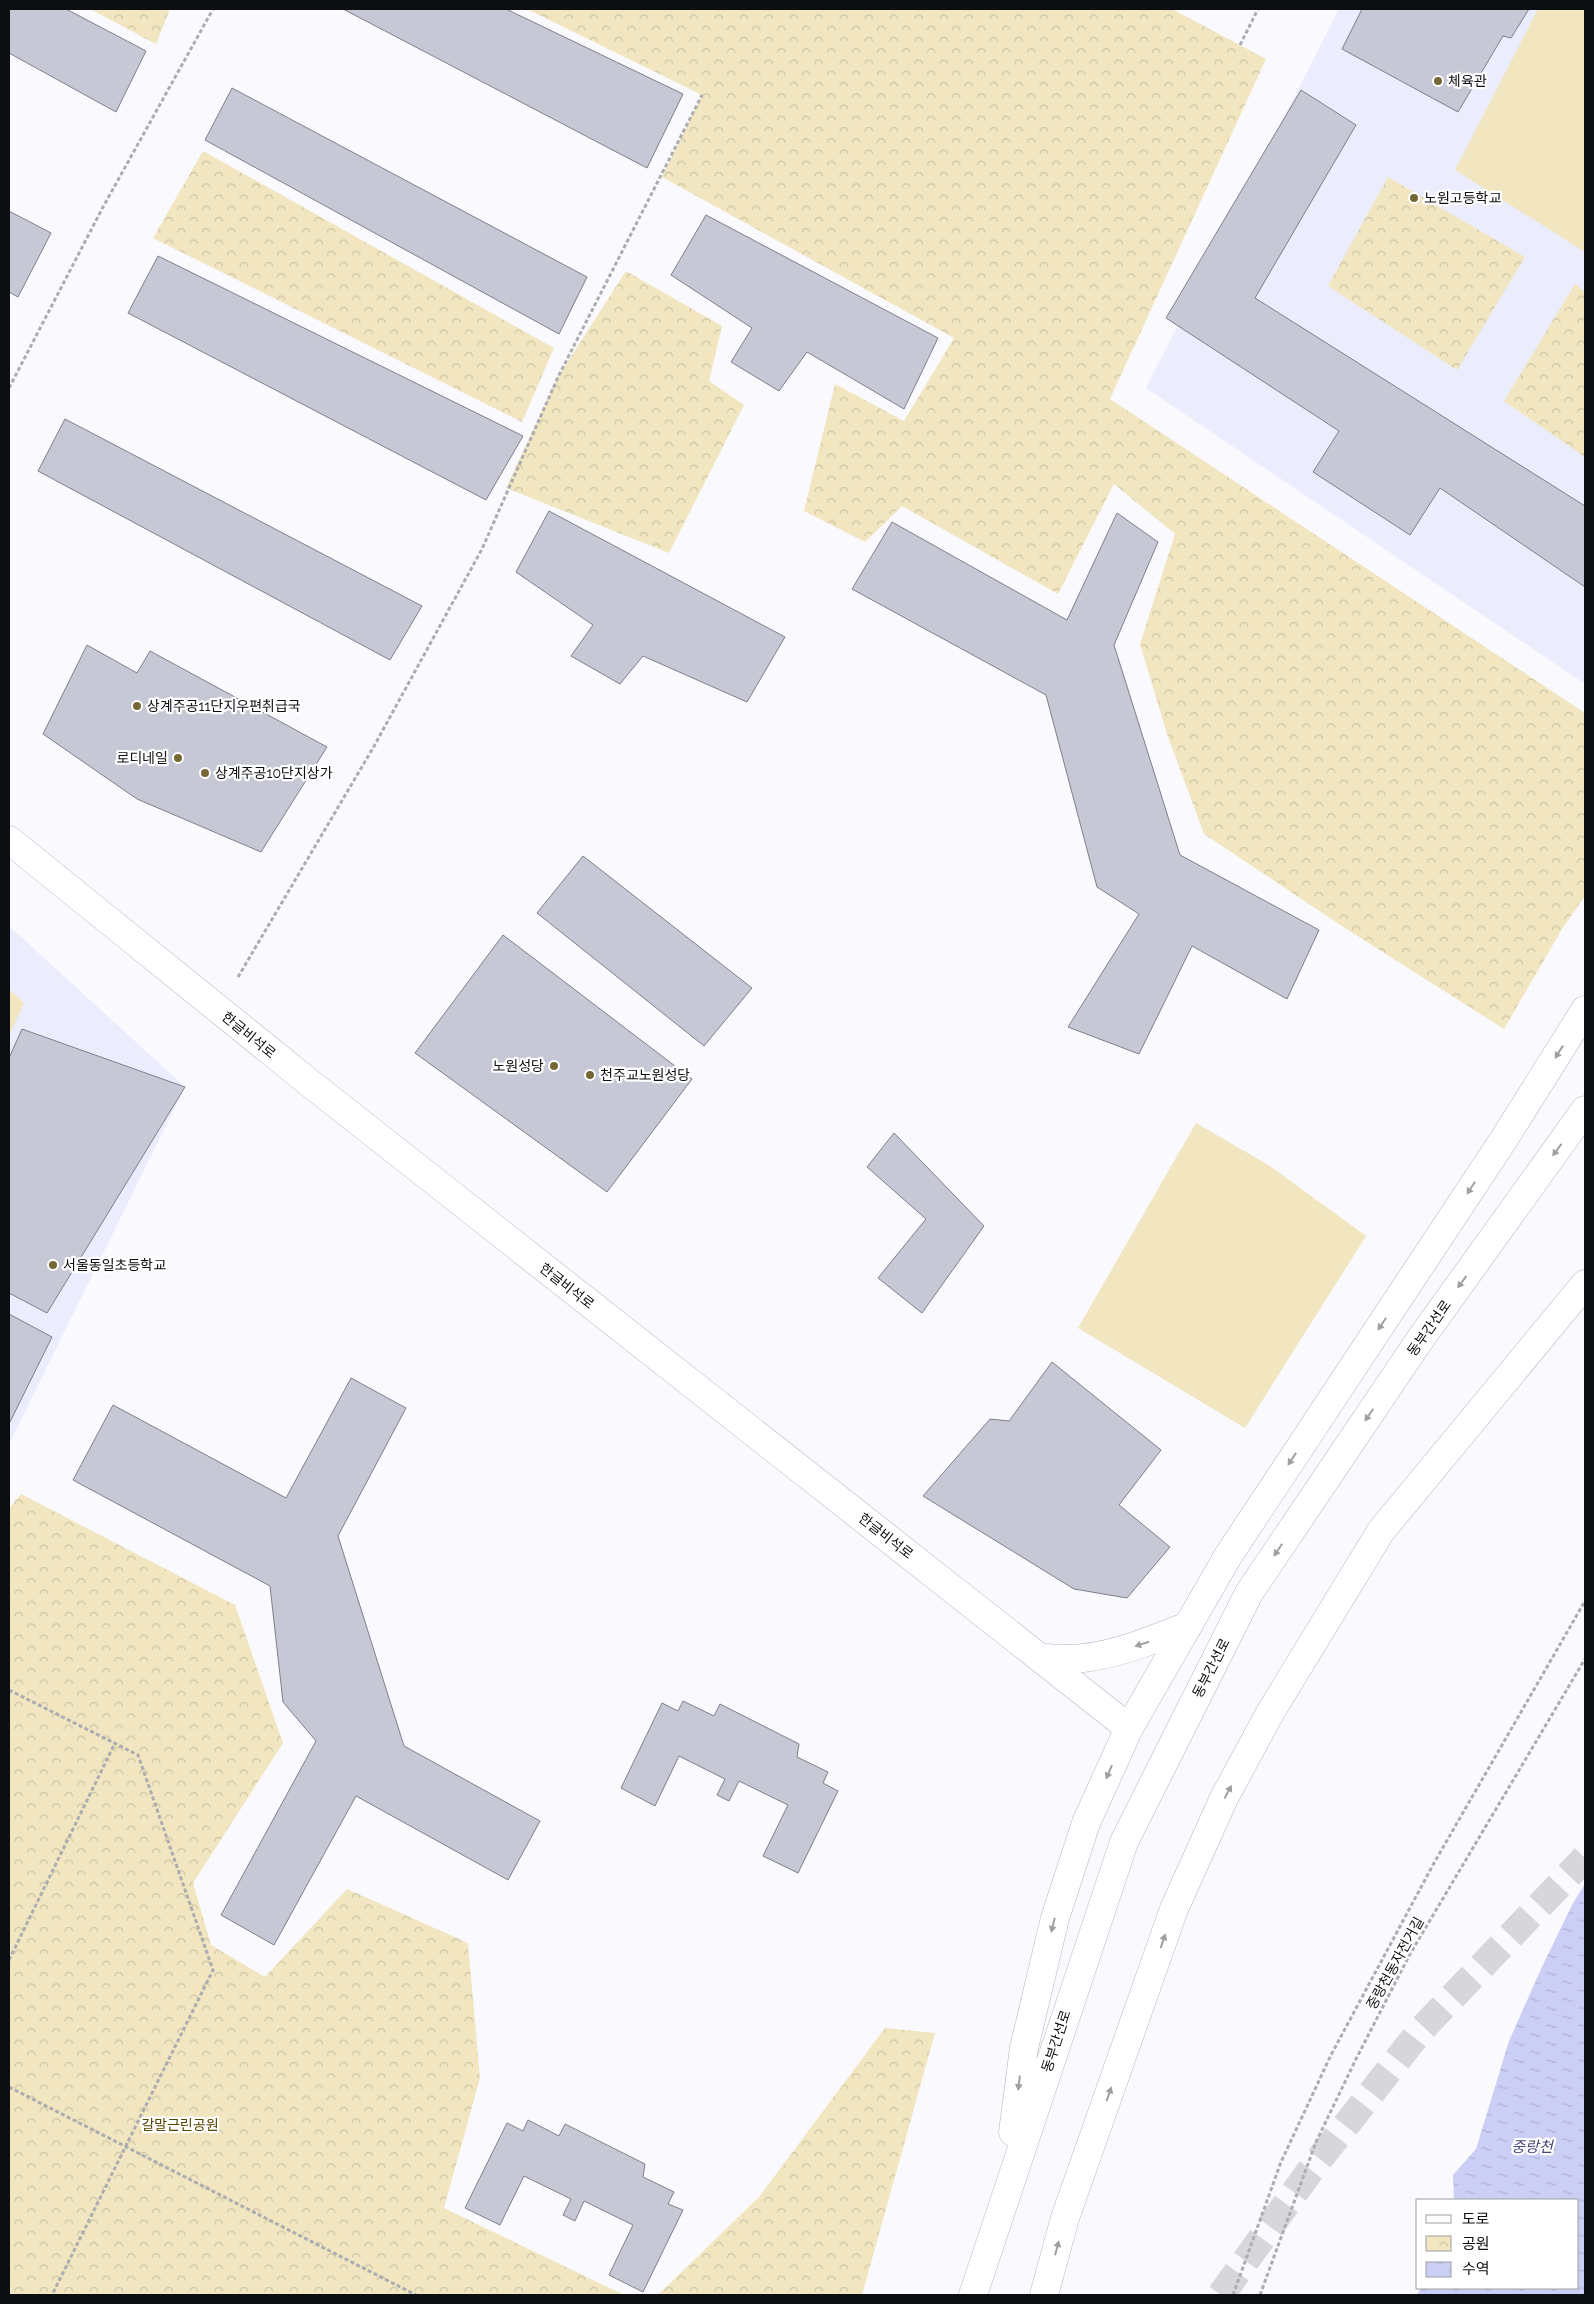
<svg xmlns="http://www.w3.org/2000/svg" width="1594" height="2304" viewBox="0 0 1594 2304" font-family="Raleway,'Noto Sans KR',sans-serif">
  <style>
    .built { fill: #ebecfd }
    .grass { fill: #f1e6c0 }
    .park { fill: url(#park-crowns) }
    .water { fill: url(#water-ripples) }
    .building { fill: #c7c8d5; stroke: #7e7f8a }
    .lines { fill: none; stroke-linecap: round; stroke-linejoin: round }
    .trunk-tunnel { stroke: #d6d6db; stroke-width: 28; stroke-dasharray: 28 14; stroke-linecap: butt }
    .secondary-casing { stroke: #b3b4c1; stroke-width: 29 }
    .trunk-casing { stroke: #b3b4c1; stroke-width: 29 }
    .path { stroke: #acacb1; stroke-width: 3; stroke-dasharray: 4 2.5; stroke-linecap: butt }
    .secondary { stroke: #fff; stroke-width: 28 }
    .trunk { stroke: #fff; stroke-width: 28 }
    .oneway { fill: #9e9fa0 }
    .poi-dot { fill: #756735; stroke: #fff; stroke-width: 2 }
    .labels { text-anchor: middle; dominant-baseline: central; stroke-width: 4.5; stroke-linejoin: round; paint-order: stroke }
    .poi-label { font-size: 14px; fill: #0d0e12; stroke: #fff; text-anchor: start }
    .street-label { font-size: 14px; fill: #0d0e12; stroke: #fff }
    .park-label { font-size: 14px; fill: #564600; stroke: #fff }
    .water-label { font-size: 15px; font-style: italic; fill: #47477a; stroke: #fff }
  </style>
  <defs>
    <pattern id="park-crowns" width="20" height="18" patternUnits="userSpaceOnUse" patternTransform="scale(1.25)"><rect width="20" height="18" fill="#f1e6c0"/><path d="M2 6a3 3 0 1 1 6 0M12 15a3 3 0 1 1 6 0" fill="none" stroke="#cdc4a4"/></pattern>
    <pattern id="water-ripples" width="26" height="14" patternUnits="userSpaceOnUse" patternTransform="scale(1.25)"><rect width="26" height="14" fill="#cccff5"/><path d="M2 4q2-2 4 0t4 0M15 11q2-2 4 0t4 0" fill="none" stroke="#aeb1d1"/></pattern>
  </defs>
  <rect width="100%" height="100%" fill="#f9f9fe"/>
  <path class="built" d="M 1339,9 L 1585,9 L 1585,684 L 1146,388 Z
    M 9,926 L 185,1087 L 9,1444 Z"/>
  <path class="grass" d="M 1538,9 L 1585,9 L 1585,252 L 1455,170 Z
    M 9,989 L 24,1003 L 9,1036 Z
    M 1196,1123 L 1270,1166 L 1366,1236 L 1245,1428 L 1078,1328 Z"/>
  <path class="park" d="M 90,9 L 170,9 L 156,44 Z
    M 527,9 L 1172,9 L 1266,59 L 1110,399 L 1585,713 L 1585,896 L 1562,929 L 1504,1029 L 1345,928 L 1204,834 L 1167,734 L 1140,644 L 1175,534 L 1114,484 L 1058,594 L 902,506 L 865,542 L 804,511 L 835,384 L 904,421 L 954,338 L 662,177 L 702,95 Z
    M 203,151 L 554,348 L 522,422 L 153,238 Z
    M 1388,177 L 1525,257 L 1457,370 L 1328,286 Z
    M 626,271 L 722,326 L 709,381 L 744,405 L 669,553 L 506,488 L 558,377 Z
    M 1575,284 L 1585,292 L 1585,457 L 1504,401 Z
    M 21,1494 L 235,1605 L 283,1743 L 193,1883 L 211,1945 L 265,1977 L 347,1889 L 468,1943 L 480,2078 L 444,2208 L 624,2295 L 9,2295 L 9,1508 Z
    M 885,2028 L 935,2033 L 862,2295 L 658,2295 L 759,2197 Z"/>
  <path class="water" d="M 1585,1884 L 1585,2295 L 1417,2295 L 1421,2288 L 1578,2288 L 1578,2200 L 1454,2200 L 1453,2175 L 1476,2149 L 1509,2041 L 1541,1969 L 1573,1903 Z"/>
  <path class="building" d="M 9,9 L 66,9 L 146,51 L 116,112 L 9,53 Z
    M 343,9 L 506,9 L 683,94 L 647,168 Z
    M 1362,9 L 1529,9 L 1511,38 L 1503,36 L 1458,112 L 1342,49 Z
    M 232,88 L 587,277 L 559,334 L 205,140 Z
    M 1301,90 L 1356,125 L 1255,298 L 1585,506 L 1585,587 L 1440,488 L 1410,535 L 1313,472 L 1339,431 L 1166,318 Z
    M 9,211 L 51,233 L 18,297 L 9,292 Z
    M 706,215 L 938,338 L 904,409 L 807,352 L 779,391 L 731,362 L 752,328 L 671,275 Z
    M 158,256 L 523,436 L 486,500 L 128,313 Z
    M 65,419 L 422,606 L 390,660 L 38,471 Z
    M 549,511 L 785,637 L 747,702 L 643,656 L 620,684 L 571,656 L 593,625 L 516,572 Z
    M 1117,513 L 1158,542 L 1114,645 L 1180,855 L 1319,930 L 1287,999 L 1192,946 L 1139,1054 L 1068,1027 L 1139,914 L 1097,887 L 1046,695 L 852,589 L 892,522 L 1067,620 Z
    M 87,645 L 137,673 L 150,651 L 327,747 L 261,852 L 137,799 L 43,734 Z
    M 583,856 L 752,988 L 704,1046 L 537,913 Z
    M 503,935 L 692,1079 L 607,1192 L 415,1053 Z
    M 22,1029 L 185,1087 L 47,1313 L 9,1293 L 9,1058 Z
    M 894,1133 L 984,1226 L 922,1313 L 878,1278 L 926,1219 L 867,1167 Z
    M 9,1314 L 52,1337 L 9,1424 Z
    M 1052,1362 L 1161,1450 L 1119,1505 L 1170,1547 L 1127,1598 L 1074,1589 L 923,1496 L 990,1419 L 1009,1421 Z
    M 351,1378 L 406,1408 L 338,1536 L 404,1746 L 540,1821 L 508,1880 L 356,1796 L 274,1945 L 221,1915 L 316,1741 L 283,1702 L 270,1586 L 73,1480 L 113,1405 L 286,1498 Z
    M 683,1701 L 714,1716 L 720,1704 L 799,1744 L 797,1757 L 828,1772 L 823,1783 L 838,1791 L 798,1873 L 763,1856 L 788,1805 L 739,1781 L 729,1801 L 717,1795 L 725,1779 L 679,1756 L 655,1806 L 621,1788 L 662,1703 L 678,1711 Z
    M 528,2120 L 559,2136 L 565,2124 L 645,2164 L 643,2177 L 674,2192 L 668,2204 L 683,2210 L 643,2292 L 609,2275 L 633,2225 L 584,2201 L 575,2221 L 563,2215 L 571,2199 L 524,2176 L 500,2225 L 465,2208 L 507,2123 L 523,2131 Z"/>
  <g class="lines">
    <path class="trunk-tunnel" d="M 1221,2295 L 1310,2171 L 1420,2031 L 1585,1858"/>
    <g class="secondary-casing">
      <path id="secondary" d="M 9,840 L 311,1084 L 1129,1728"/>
    </g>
    <g class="trunk-casing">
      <path id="trunk" d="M 1040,1658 C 1054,1658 1070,1660 1083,1658 C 1120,1654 1154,1639 1188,1626
        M 1013,2132 L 1024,2048 L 1055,1918 L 1086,1823 L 1129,1728 L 1228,1556 L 1504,1139 L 1585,1010
        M 973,2295 L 1124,1842 L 1249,1593 L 1419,1341 L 1585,1110
        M 1044,2295 L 1065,2218 L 1174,1909 L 1224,1798 L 1270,1713 L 1381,1531 L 1585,1284"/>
    </g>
    <path class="path" d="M 1240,45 L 1258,9
      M 9,388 L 103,207 L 213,9
      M 238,977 L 373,748 L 482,549 L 558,377 L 702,95
      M 9,1690 L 138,1755 L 213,1970 L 52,2295
      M 9,1960 L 115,1743
      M 9,2087 L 416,2295
      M 1233,2295 L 1281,2162 L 1331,2055 L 1434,1863 L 1585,1601
      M 1260,2295 L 1316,2142 L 1356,2059 L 1410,1954 L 1585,1659"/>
    <use href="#secondary" class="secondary"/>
    <use href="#trunk" class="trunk"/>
  </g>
  <defs><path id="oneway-solid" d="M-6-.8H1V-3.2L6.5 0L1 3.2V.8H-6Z" transform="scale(1.25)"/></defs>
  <g class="oneway">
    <use href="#oneway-solid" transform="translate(1559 1052) rotate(122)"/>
    <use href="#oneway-solid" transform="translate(1557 1150) rotate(126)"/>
    <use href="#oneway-solid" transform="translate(1471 1188) rotate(123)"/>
    <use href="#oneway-solid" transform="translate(1462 1282) rotate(126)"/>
    <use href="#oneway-solid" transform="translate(1382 1324) rotate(123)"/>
    <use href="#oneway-solid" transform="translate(1369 1415) rotate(124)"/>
    <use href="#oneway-solid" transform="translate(1292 1459) rotate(123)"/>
    <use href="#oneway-solid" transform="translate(1278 1550) rotate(124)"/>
    <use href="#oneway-solid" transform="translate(1142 1644) rotate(162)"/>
    <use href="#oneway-solid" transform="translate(1109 1772) rotate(114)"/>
    <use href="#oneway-solid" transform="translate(1228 1792) rotate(-62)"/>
    <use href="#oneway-solid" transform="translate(1053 1925) rotate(104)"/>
    <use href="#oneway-solid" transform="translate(1163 1941) rotate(-71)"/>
    <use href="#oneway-solid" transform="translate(1019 2083) rotate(97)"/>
    <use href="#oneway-solid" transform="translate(1109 2094) rotate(-71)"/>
    <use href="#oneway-solid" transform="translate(1057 2248) rotate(-75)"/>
  </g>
  <g class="poi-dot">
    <circle cx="1438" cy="81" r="5"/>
    <circle cx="1414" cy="198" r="5"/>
    <circle cx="137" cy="706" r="5"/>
    <circle cx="178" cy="758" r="5"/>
    <circle cx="205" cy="773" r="5"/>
    <circle cx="554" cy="1066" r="5"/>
    <circle cx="590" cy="1075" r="5"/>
    <circle cx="53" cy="1265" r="5"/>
  </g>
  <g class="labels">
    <g class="poi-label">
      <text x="1448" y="81">체육관</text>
      <text x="1424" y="198">노원고등학교</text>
      <text x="147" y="706">상계주공11단지우편취급국</text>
      <text x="168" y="758" text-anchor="end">로디네일</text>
      <text x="215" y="773">상계주공10단지상가</text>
      <text x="544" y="1066" text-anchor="end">노원성당</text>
      <text x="600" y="1075">천주교노원성당</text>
      <text x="63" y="1265">서울동일초등학교</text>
    </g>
    <g class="street-label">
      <text transform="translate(249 1035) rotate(39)">한글비석로</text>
      <text transform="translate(567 1286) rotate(38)">한글비석로</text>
      <text transform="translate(1429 1328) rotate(-55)">동부간선로</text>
      <text transform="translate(886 1536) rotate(38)">한글비석로</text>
      <text transform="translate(1211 1668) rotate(-63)">동부간선로</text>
      <text transform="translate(1395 1963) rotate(-61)">중랑천동자전거길</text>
      <text transform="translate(1056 2041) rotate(-72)">동부간선로</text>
    </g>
    <g class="park-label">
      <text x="180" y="2125">갈말근린공원</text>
    </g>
    <g class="water-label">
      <text x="1532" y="2147">중랑천</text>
    </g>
  </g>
  <rect width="1594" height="2304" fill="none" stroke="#0d0e12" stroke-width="20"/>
  <rect x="1416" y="2199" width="162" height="90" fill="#ffffff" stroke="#9e9fa0"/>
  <rect x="1426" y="2215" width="25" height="8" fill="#ffffff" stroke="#9e9fa0"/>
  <text x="1462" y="2224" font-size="15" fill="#0d0e12">도로</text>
  <rect x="1426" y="2236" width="25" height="15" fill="url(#park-crowns)" stroke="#9e9fa0"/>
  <text x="1462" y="2249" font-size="15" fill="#0d0e12">공원</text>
  <rect x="1426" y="2262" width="25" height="15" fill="url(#water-ripples)" stroke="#9e9fa0"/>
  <text x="1462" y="2274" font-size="15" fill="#0d0e12">수역</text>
</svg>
